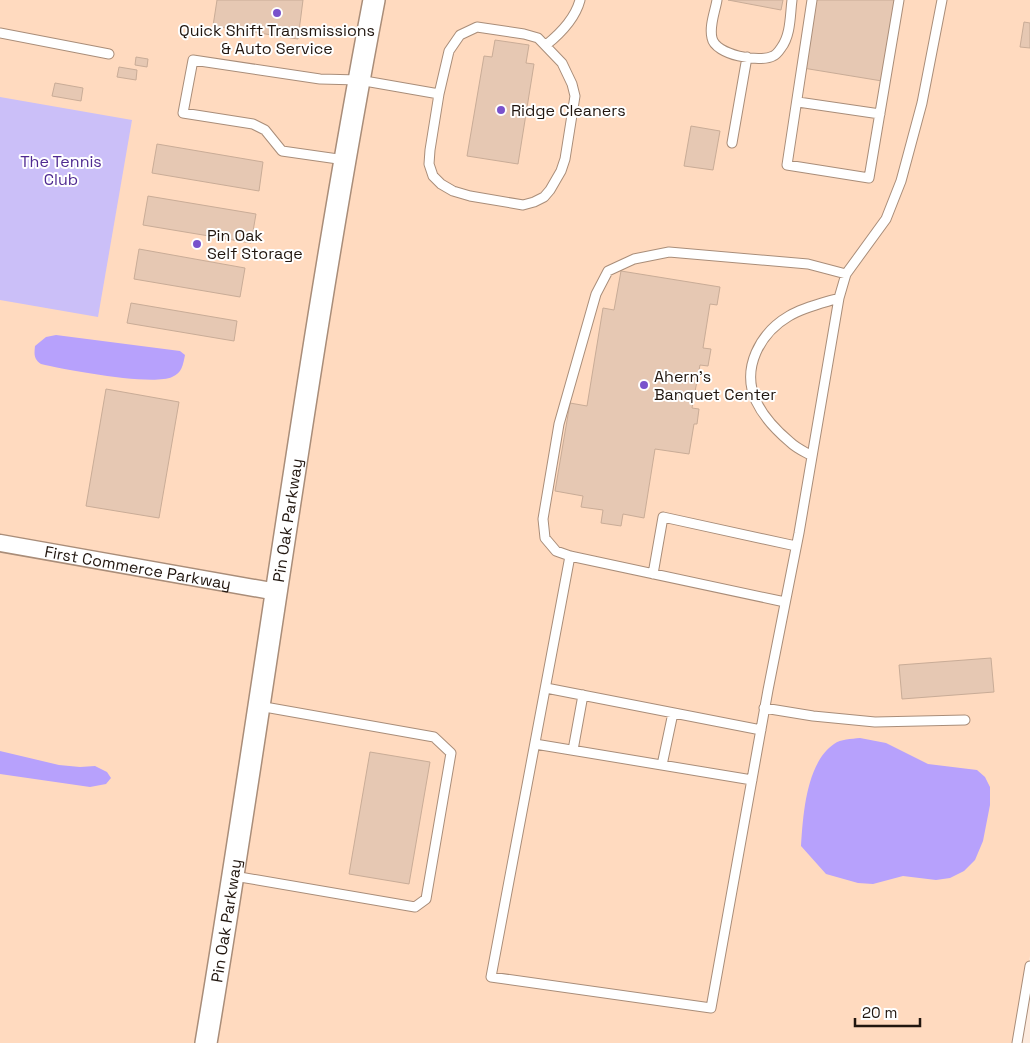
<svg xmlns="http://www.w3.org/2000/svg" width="1030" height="1043" viewBox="0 0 1030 1043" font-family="'Space Grotesk',sans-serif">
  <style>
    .built { fill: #ffdabf }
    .green { fill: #cbbff8 }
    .water { fill: #b7a1fc }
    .building { fill: #e6c8b3; stroke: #c9ac97 }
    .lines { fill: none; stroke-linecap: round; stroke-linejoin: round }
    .service-casing { stroke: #a98d79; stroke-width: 11 }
    .minor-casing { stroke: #a98d79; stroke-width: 19 }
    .tertiary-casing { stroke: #a98d79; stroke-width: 24 }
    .service { stroke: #fff; stroke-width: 9 }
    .minor { stroke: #fff; stroke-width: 16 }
    .tertiary { stroke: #fff; stroke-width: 21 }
    .poi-dot { fill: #7952cc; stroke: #fff; stroke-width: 2 }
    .labels { text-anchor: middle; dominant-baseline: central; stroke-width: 4; stroke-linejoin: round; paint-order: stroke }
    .poi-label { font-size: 16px; fill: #21160f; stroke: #fff; text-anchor: start }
    .park-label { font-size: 16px; fill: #4f2a91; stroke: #fff }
    .street-label { font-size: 16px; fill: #21160f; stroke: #fff }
  </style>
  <rect width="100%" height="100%" fill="#fdeadd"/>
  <path class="built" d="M 0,0 L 1030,0 L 1030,956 L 1016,1043 L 0,1043 Z"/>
  <path class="green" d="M 0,97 L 132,120 L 98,317 L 0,300 Z"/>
  <path class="water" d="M 56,335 L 180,351 L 185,355 C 183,365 182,373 172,377 C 152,386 66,370 41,364 C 34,359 34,355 35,346 L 46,337 Z
    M 860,738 L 886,743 L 928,764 L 977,770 L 985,777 L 990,787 L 990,805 L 983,841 L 975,860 L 964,871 L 950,878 L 936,880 L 903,876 L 873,884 L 858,883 L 826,874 L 801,846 C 803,816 806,763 834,744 C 841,739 851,739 860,738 Z
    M 0,751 L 59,765 L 80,767 L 95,766 L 107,772 L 111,778 L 106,784 L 90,787 L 0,774 Z"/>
  <path class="building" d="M 217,0 L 303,0 L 298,39 L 213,26 Z
    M 728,0 L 783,0 L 781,10 Z
    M 815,0 L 896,0 L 882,81 L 803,68 Z
    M 1024,22 L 1030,23 L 1030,48 L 1020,47 Z
    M 495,40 L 529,45 L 526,63 L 534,64 L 518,164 L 467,156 L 484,56 L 492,57 Z
    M 136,57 L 148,59 L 147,67 L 135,65 Z
    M 119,67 L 137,70 L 136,80 L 117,77 Z
    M 55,83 L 83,88 L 81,101 L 52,96 Z
    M 691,126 L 720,131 L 713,170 L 684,166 Z
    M 157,144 L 263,162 L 259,191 L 152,173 Z
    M 148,196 L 256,214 L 251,243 L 143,225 Z
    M 139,249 L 245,268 L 240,297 L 134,279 Z
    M 621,271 L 720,287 L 717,305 L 710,304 L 703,348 L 711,349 L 708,366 L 700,365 L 692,408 L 699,409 L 697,424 L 694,424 L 689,454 L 655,449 L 644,518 L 623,514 L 621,526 L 601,523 L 603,510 L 581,507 L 583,496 L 555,491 L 570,403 L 587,406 L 603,308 L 614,310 Z
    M 131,303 L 237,321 L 234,341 L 127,323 Z
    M 106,389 L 179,402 L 159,518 L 86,506 Z
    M 991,658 L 994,692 L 902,699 L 899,665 Z
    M 370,752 L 430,762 L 409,884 L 349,874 Z"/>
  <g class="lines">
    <g class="service-casing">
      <path id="service" d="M 717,0 C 715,12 709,26 712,38 C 715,55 760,63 773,56 C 776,55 779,51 781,48 C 791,35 790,15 792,0
        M 812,0 L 787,165 L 869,178 L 899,0
        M 477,27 L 524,34 L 538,38 L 562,63 L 572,84 L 575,96 L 565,159 L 561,171 L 550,190 L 544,197 L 534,202 L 523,205 L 470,196 L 453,191 L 441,184 L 433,176 L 429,164 L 430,150 L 439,94 L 449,51 L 460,35 Z
        M 0,33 L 109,54
        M 546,45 C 561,33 575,19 580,0
        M 798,102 L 880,114
        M 732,143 L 747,57
        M 345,160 L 282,151 L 265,130 L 253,124 L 183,113 L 193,60 L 320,79 L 359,80 L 439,94
        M 812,456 C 805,452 796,448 790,442 C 777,431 763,416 756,401 C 741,368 760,333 789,316 C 804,307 823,303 839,298
        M 570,556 L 491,977 L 711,1008 L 768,690 L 799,533 L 839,298 L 846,274 L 886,219 L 901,181 L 922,103 L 942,0
        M 653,574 L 663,517 L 796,546
        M 785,602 L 570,556 L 556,551 L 545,538 L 543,519 L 559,424 L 596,294 L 608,271 L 634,259 L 669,252 L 808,264 L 846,274
        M 546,688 L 761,730
        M 764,708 L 813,716 L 875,722 L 965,720
        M 535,744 L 752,780
        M 573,750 L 583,695
        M 662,765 L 673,713
        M 234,876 L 415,907 L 426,899 L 451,753 L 434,737 L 259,706
        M 1017,1043 L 1030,966"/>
    </g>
    <g class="minor-casing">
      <g id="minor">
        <path id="s1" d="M 0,543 L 277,592"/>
      </g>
    </g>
    <g class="tertiary-casing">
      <g id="tertiary">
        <path id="s2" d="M 206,1043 C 264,696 308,346 374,0"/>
      </g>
    </g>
    <use href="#service" class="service"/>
    <use href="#minor" class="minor"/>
    <use href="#tertiary" class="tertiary"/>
  </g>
  <g class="poi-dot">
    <circle cx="277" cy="13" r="5"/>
    <circle cx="501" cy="110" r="5"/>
    <circle cx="197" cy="244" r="5"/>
    <circle cx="644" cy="385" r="5"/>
  </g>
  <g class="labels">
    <g class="poi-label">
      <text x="277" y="30" text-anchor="middle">Quick Shift Transmissions<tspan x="277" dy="18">&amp; Auto Service</tspan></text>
      <text x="511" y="110">Ridge Cleaners</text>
      <text x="207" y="235">Pin Oak<tspan x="207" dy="18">Self Storage</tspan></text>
      <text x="654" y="376">Ahern's<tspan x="654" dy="18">Banquet Center</tspan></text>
    </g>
    <g class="park-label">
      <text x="61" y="161">The Tennis<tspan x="61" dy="18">Club</tspan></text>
    </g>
    <g class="street-label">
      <text stroke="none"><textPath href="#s2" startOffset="529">Pin Oak Parkway</textPath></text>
      <text stroke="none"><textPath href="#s1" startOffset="140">First Commerce Parkway</textPath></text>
      <text stroke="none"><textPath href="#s2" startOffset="124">Pin Oak Parkway</textPath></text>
    </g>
  </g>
  <path d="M855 1018v8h65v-8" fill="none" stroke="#21160f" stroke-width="2.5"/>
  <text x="862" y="1018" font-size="15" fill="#21160f" stroke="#ffffff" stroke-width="4" paint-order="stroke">20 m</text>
</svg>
